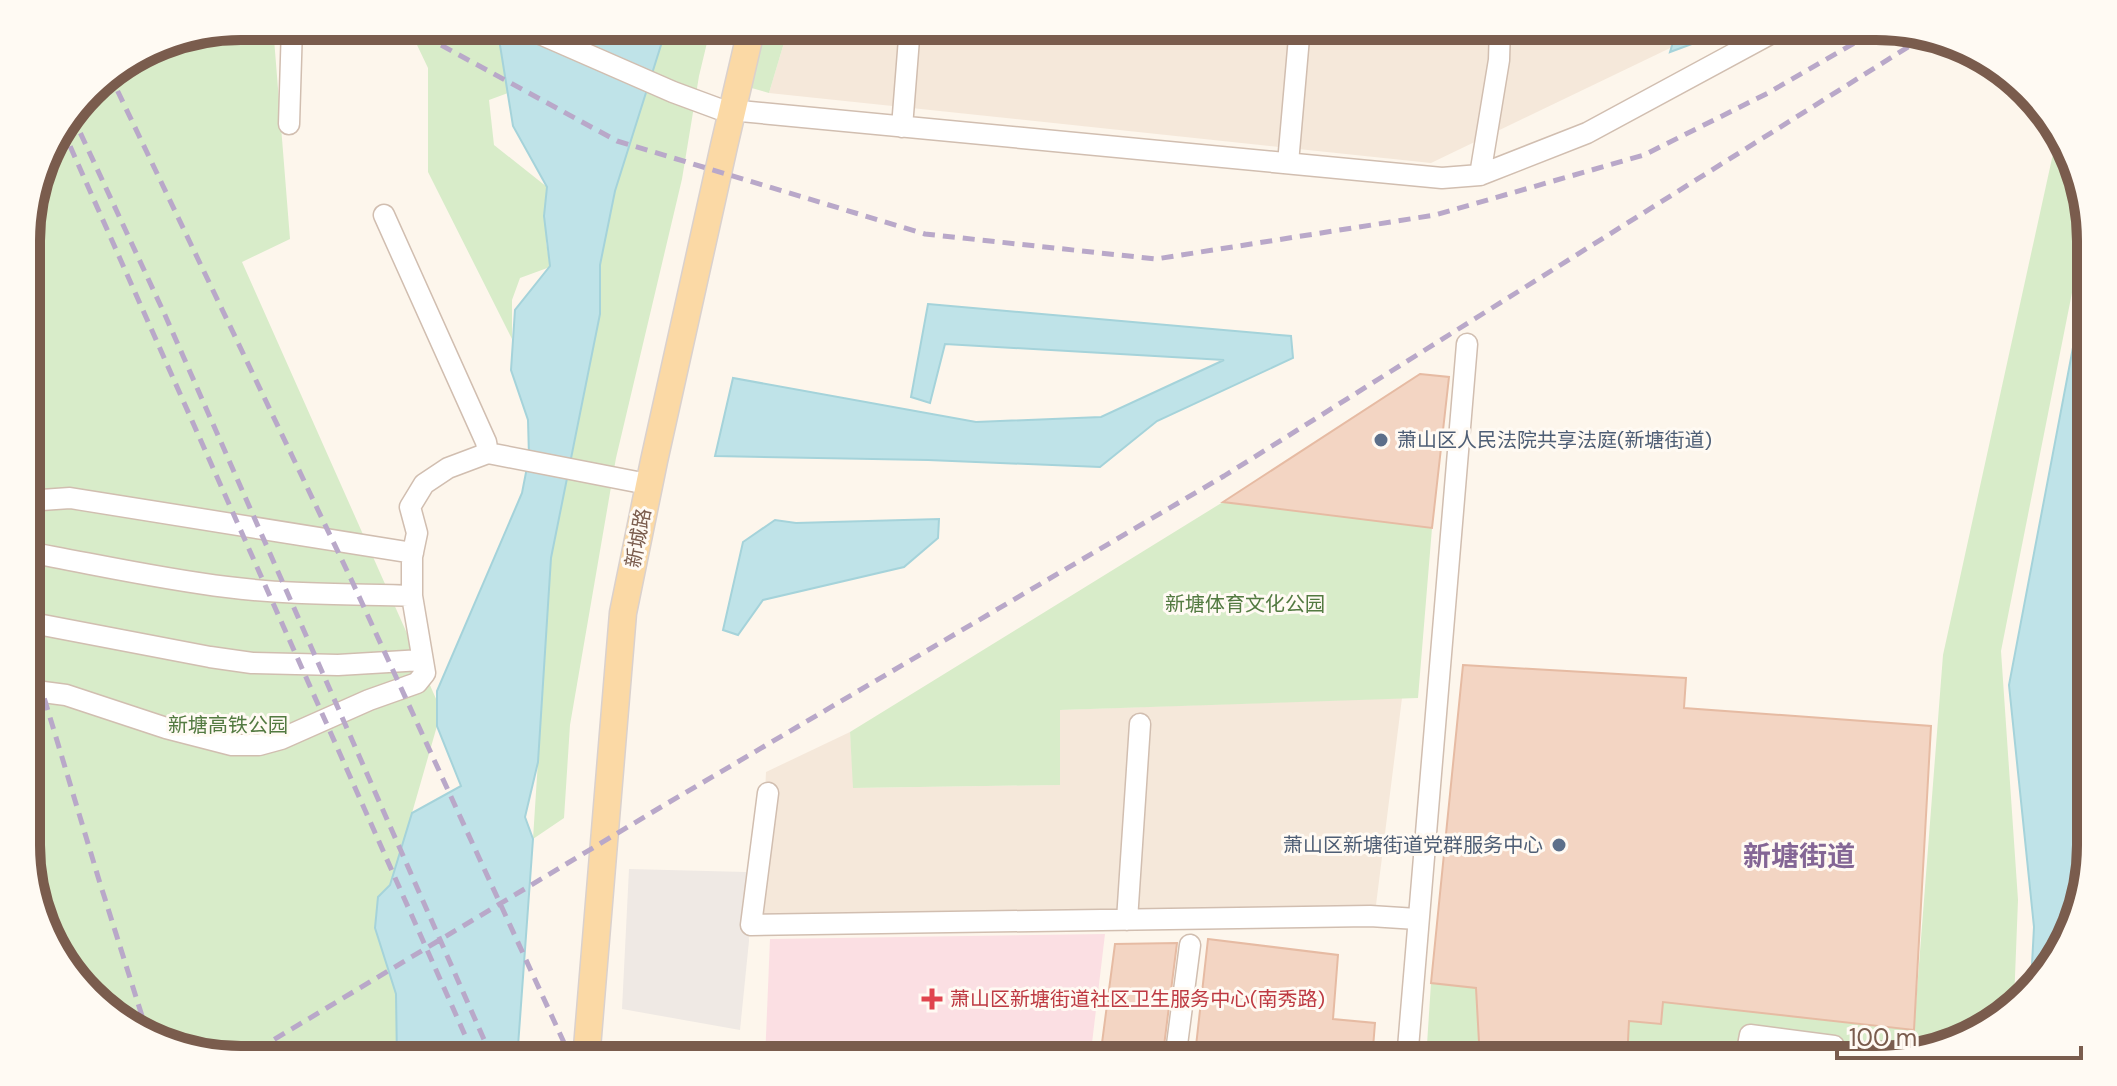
<svg xmlns="http://www.w3.org/2000/svg" width="2117" height="1086" viewBox="0 0 2117 1086" font-family="'DM Sans','Noto Sans SC',sans-serif">
  <style>
    .residential { fill: #f5e8da }
    .industrial { fill: #efe9e4 }
    .medical { fill: #fbdfe3 }
    .green { fill: #d8ecc9 }
    .water { fill: #bfe3e8; stroke: #a5d3da; stroke-width: 2 }
    .building { fill: #f3d5c3; stroke: #e6bba3; stroke-width: 2 }
    .lines { fill: none; stroke-linecap: round; stroke-linejoin: round }
    .minor-casing { stroke: #d1beb0; stroke-width: 23 }
    .major-casing { stroke: #dad1cd; stroke-width: 29 }
    .minor { stroke: #fff; stroke-width: 20 }
    .major { stroke: #fbd9a5; stroke-width: 26 }
    .rail { stroke: #b9a8c9; stroke-width: 5; stroke-dasharray: 12 8; stroke-linecap: butt }
    .service-dot { fill: #5c6f8a; stroke: #fffaf3; stroke-width: 3 }
    .health-dot { fill: #e0444e; stroke: #fffaf3; stroke-width: 3 }
    .labels { text-anchor: middle; dominant-baseline: central; stroke-width: 6; stroke-linejoin: round; paint-order: stroke }
    .service-label { font-size: 20px; fill: #4e5e75; stroke: #fffaf3; text-anchor: start }
    .street-label { font-size: 20px; fill: #7a5c4d; stroke: #fffaf3 }
    .park-label { font-size: 20px; fill: #537a41; stroke: #fffaf3 }
    .health-label { font-size: 20px; fill: #be3a42; stroke: #fffaf3; text-anchor: start }
    .district-label { font-size: 28px; font-weight: bold; fill: #846695; stroke: #fffaf3 }
    .rim { fill: none; stroke: #7a5c4d; stroke-width: 10 }
  </style>
  <rect width="100%" height="100%" fill="#fdf6ec"/>
  <path class="residential" d="M 789,26 L 1716,26 L 1431,163 L 769,93 Z
    M 1402,698 L 1376,905 L 759,915 L 766,772 L 850,732 L 854,788 L 1059,785 L 1059,710 Z"/>
  <path class="industrial" d="M 629,869 L 746,872 L 749,941 L 740,1030 L 622,1009 Z"/>
  <path class="medical" d="M 1105,934 L 1090,1060 L 765,1060 L 770,939 Z"/>
  <path class="green" d="M 241,26 L 273,26 L 290,239 L 242,262 L 437,701 L 437,726 L 412,813 L 390,885 L 378,897 L 375,928 L 396,994 L 397,1060 L 241,1060 L 146,1038 L 70,975 L 28,873 L 26,227 L 48,146 L 99,80 L 159,42 Z
    M 408,26 L 500,26 L 500,39 L 508,93 L 489,100 L 494,145 L 547,187 L 546,241 L 550,267 L 520,278 L 512,300 L 512,339 L 428,172 L 428,68 Z
    M 667,26 L 711,26 L 699,76 L 682,179 L 616,458 L 570,725 L 564,818 L 533,839 L 551,558 L 600,314 L 600,265 L 615,191 Z
    M 764,26 L 789,26 L 769,93 L 748,87 Z
    M 2058,131 L 2088,212 L 2001,651 L 2018,900 L 2014,1002 L 1995,1024 L 1889,1060 L 1627,1060 L 1629,1021 L 1661,1024 L 1663,1002 L 1914,1029 L 1943,655 Z
    M 1223,502 L 1432,528 L 1418,698 L 1060,710 L 1060,785 L 853,788 L 850,732 Z
    M 1431,983 L 1476,988 L 1480,1060 L 1426,1060 Z"/>
  <path class="water" d="M 500,26 L 667,26 L 615,191 L 600,265 L 600,314 L 551,558 L 538,762 L 525,817 L 533,839 L 517,1060 L 397,1060 L 396,994 L 375,928 L 378,897 L 390,885 L 412,813 L 461,786 L 437,726 L 437,691 L 522,493 L 529,457 L 528,420 L 511,370 L 515,310 L 550,266 L 544,216 L 547,187 L 513,126 L 499,39 Z
    M 1678,26 L 1702,26 L 1692,44 L 1670,52 Z
    M 2089,263 L 2091,845 L 2069,940 L 2031,983 L 2034,927 L 2009,685 Z
    M 928,304 L 1291,336 L 1293,358 L 1157,421 L 1100,467 L 928,460 L 715,456 L 733,378 L 976,422 L 1101,417 L 1224,360 L 945,344 L 930,403 L 911,397 Z
    M 939,519 L 938,538 L 904,567 L 763,600 L 738,635 L 723,630 L 743,542 L 775,520 L 796,523 Z"/>
  <path class="building" d="M 1420,374 L 1449,377 L 1432,528 L 1223,502 Z
    M 1463,665 L 1686,678 L 1684,708 L 1931,726 L 1914,1030 L 1663,1002 L 1661,1024 L 1629,1021 L 1627,1060 L 1480,1060 L 1476,988 L 1431,983 Z
    M 1208,939 L 1338,955 L 1333,1019 L 1375,1023 L 1372,1060 L 1280,1060 L 1281,1055 L 1196,1046 Z
    M 1177,943 L 1163,1054 L 1158,1049 L 1152,1047 L 1102,1043 L 1115,944 Z"/>
  <g class="lines">
    <g class="minor-casing">
      <path id="minor" d="M 522,26 L 673,92 L 719,109 L 1442,178 L 1480,175 L 1587,133 L 1785,26
        M 289,124 L 292,26
        M 902,127 L 910,26
        M 1288,163 L 1300,26
        M 1480,175 L 1499,60 L 1500,26
        M 384,215 L 486,442 L 488,453
        M 27,501 L 70,498 L 413,553
        M 27,552 C 94,564 160,579 227,587 C 288,595 351,594 412,596
        M 27,622 L 210,657 L 252,663 L 338,665 L 422,660
        M 28,690 L 66,695 L 166,728 L 232,745 L 259,745 L 281,739 L 369,700 L 417,683 L 425,673 L 412,596 L 412,557 L 417,533 L 410,507 L 424,484 L 448,468 L 488,453 L 637,482
        M 768,793 L 751,925 L 1370,916 L 1417,919
        M 1127,920 L 1140,724
        M 1107,1055 L 1151,1060
        M 1175,1060 L 1190,945
        M 1407,1060 L 1467,344
        M 1777,1060 L 1746,1056 L 1750,1035 L 1834,1046 L 1834,1060"/>
    </g>
    <g class="major-casing">
      <path id="major" d="M 586,1060 L 623,613 L 654,461 L 724,146 L 752,26"/>
    </g>
    <use href="#minor" class="minor"/>
    <use href="#major" class="major"/>
    <path class="rail" d="M 406,26 L 617,141 L 925,234 L 1156,259 L 1435,215 L 1644,155 L 1768,93 L 1882,27
      M 109,73 L 351,579 L 572,1060
      M 72,115 L 165,315 L 493,1060
      M 62,128 L 476,1060
      M 27,641 L 99,880 L 149,1038
      M 240,1060 L 661,807 L 1224,476 L 1924,37"/>
  </g>
  <g class="service-dot">
    <circle cx="1381" cy="440" r="8"/>
    <circle cx="1559" cy="845" r="8"/>
  </g>
  <path class="health-dot" d="M928 987h8v8h8v8h-8v8h-8v-8h-8v-8h8z"/>
  <g class="labels">
    <g class="service-label">
      <text x="1397" y="440">萧山区人民法院共享法庭(新塘街道)</text>
      <text x="1543" y="845" text-anchor="end">萧山区新塘街道党群服务中心</text>
    </g>
    <g class="street-label">
      <text transform="translate(638 538) rotate(-79)">新城路</text>
    </g>
    <g class="park-label">
      <text x="1245" y="604">新塘体育文化公园</text>
      <text x="228" y="725">新塘高铁公园</text>
    </g>
    <g class="health-label">
      <text x="950" y="999">萧山区新塘街道社区卫生服务中心(南秀路)</text>
    </g>
    <g class="district-label">
      <text x="1799" y="856">新塘街道</text>
    </g>
  </g>
  <path d="M0 0H2117V1086H0ZM241 40H1876A201 201 0 0 1 2077 241V845A201 201 0 0 1 1876 1046H241A201 201 0 0 1 40 845V241A201 201 0 0 1 241 40Z" fill="#fffaf3" fill-rule="evenodd"/>
  <path class="rim" d="M241 40H1876A201 201 0 0 1 2077 241V845A201 201 0 0 1 1876 1046H241A201 201 0 0 1 40 845V241A201 201 0 0 1 241 40Z"/>
  <path d="M1837 1046v12h244v-12" fill="none" stroke="#7a5c4d" stroke-width="4"/>
  <text x="1849" y="1046" font-size="24" fill="#7a5c4d" stroke="#fffaf3" stroke-width="6" paint-order="stroke">100 m</text>
</svg>
